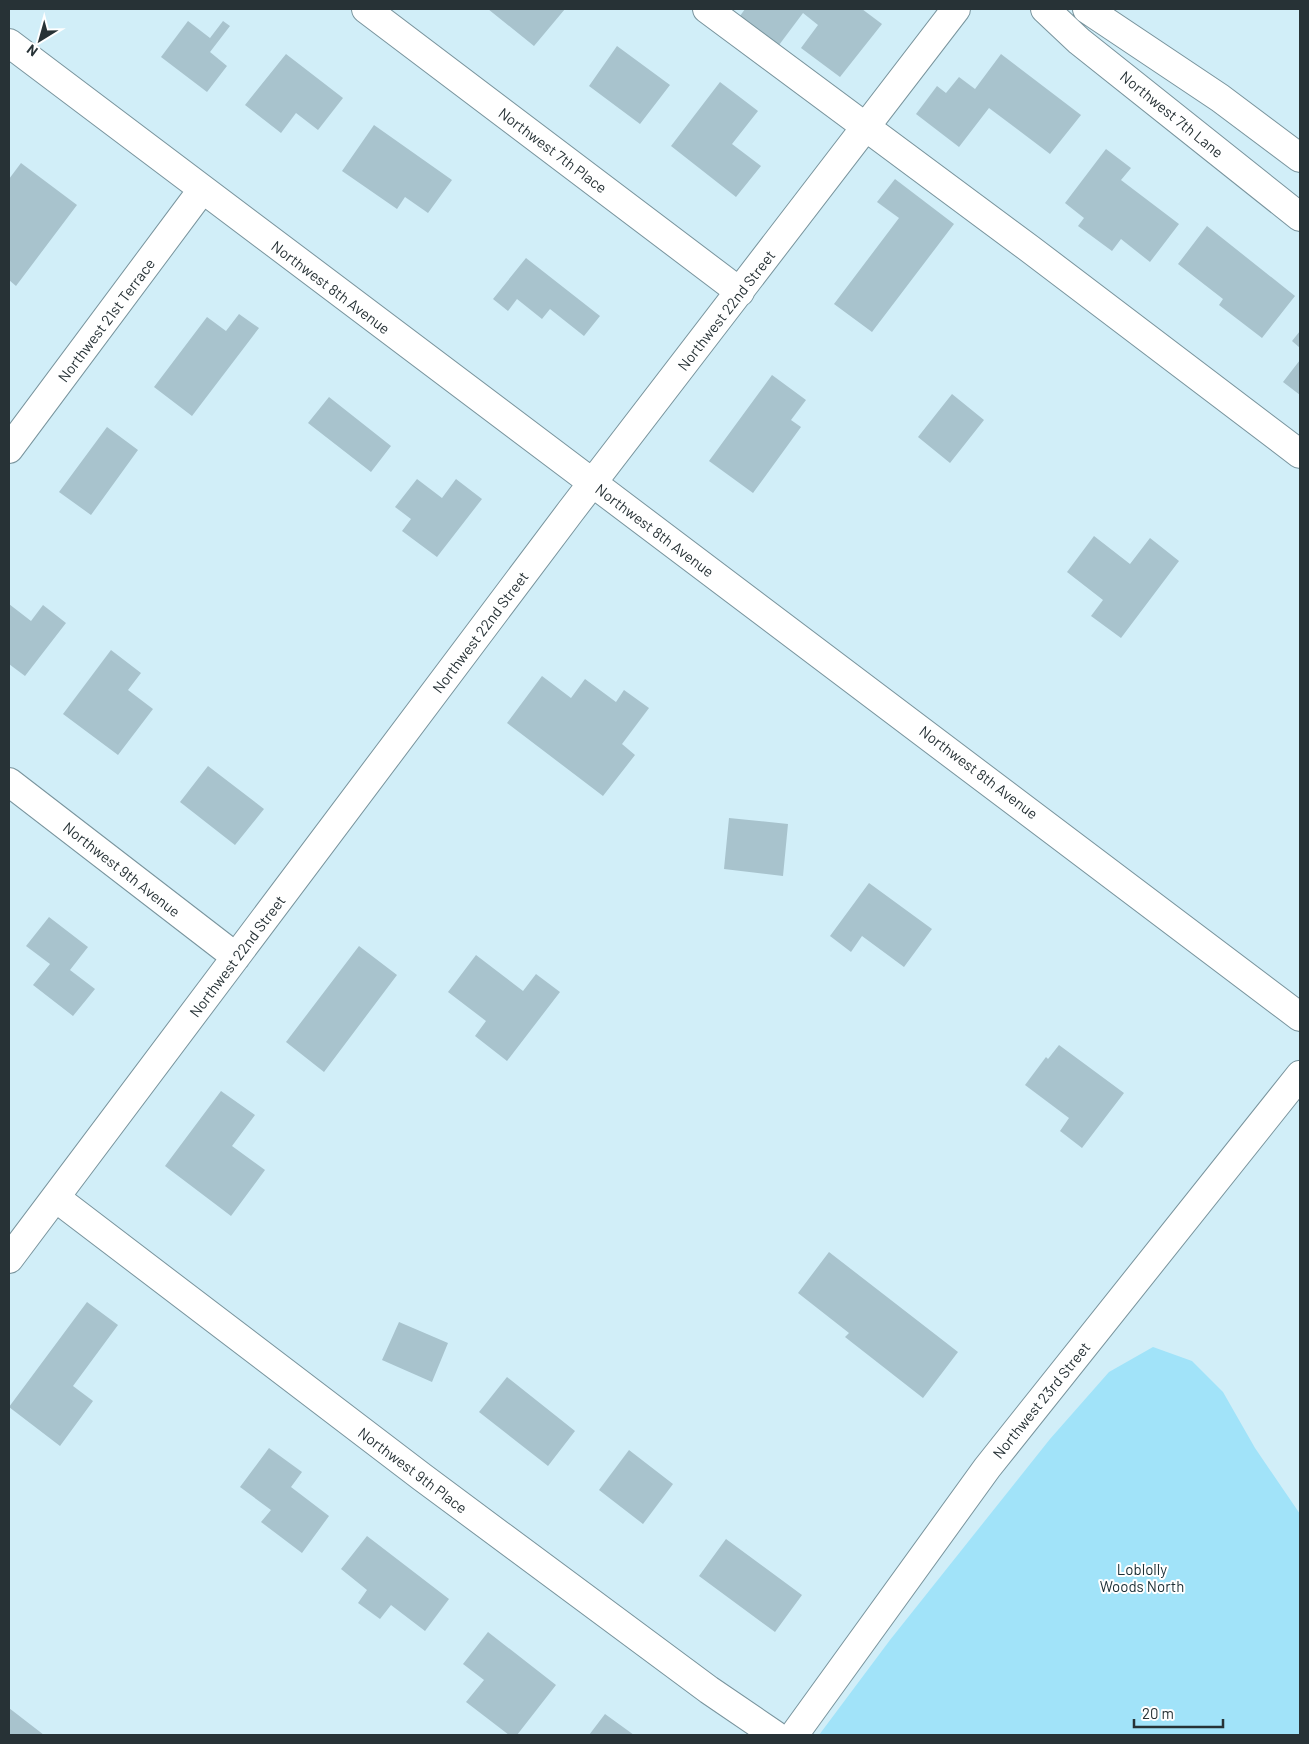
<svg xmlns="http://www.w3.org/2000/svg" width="1309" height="1744" viewBox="0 0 1309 1744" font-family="Barlow,sans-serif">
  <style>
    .green { fill: #a1e3f9 }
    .building { fill: #a8c3cd }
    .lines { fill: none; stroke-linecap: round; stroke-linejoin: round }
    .minor-casing { stroke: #79949d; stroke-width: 30 }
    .minor { stroke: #fff; stroke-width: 28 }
    .labels { text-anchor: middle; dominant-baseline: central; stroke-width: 4; stroke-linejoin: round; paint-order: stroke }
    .street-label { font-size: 15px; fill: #273236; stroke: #fff }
    .park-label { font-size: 15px; fill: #1a2e35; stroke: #fff }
  </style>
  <rect width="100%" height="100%" fill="#d1eef8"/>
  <path class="green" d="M 1153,1347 L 1192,1361 L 1223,1392 L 1255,1448 L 1300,1514 L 1300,1735 L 819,1735 L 890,1640 L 1050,1439 L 1109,1372 Z"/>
  <path class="building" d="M 488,9 L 565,9 L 534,46 Z
    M 745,9 L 862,9 L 882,24 L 840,77 L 801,48 L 818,25 L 803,13 L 779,45 L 740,16 Z
    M 188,21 L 210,38 L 223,21 L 230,26 L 210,52 L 227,66 L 207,92 L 161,57 Z
    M 617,46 L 670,85 L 640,124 L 589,86 Z
    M 286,54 L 343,98 L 318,130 L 296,113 L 281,133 L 245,105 Z
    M 1001,54 L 1081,115 L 1050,154 L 989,108 L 959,147 L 916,114 L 937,86 L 946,93 L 959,77 L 975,89 Z
    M 720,82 L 758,111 L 732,144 L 761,166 L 736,197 L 671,146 Z
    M 374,125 L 452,180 L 428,213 L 405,197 L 397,209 L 342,171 Z
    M 1106,149 L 1131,168 L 1121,180 L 1179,224 L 1150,262 L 1121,239 L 1112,251 L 1078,226 L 1084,218 L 1065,203 Z
    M 21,163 L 77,205 L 16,286 L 9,280 L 9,179 Z
    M 895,179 L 954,224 L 872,332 L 834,304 L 899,218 L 877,202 Z
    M 1207,226 L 1295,296 L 1262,338 L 1219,305 L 1223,299 L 1178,264 Z
    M 526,258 L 600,316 L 584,336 L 550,309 L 542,319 L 517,299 L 508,311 L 493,299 Z
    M 239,314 L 259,328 L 192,416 L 154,387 L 207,317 L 226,331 Z
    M 1300,331 L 1300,348 L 1292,341 Z
    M 1300,360 L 1300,395 L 1283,382 Z
    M 772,375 L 806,400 L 791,420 L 801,427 L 753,493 L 709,461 Z
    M 952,394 L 984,420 L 950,463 L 918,437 Z
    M 329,397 L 391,446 L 371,472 L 308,423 Z
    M 107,427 L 138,450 L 91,515 L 59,492 Z
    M 417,479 L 442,498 L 456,479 L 482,499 L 437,557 L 402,531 L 411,519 L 395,507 Z
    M 1094,536 L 1130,564 L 1150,538 L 1179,561 L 1121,638 L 1091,616 L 1103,600 L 1067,572 Z
    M 9,604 L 31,621 L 43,605 L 66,623 L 25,676 L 9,664 Z
    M 111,650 L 141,673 L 128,690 L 153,709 L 118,755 L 63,714 Z
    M 542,676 L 571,698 L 585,679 L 616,702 L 624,690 L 649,708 L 622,744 L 635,755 L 603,796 L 507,723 Z
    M 208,766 L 264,809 L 235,845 L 180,802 Z
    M 729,818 L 788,824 L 783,876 L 724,869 Z
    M 869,883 L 932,929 L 904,967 L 862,936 L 851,952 L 830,936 Z
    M 49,917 L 88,947 L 70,970 L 95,989 L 73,1016 L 33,985 L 50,964 L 26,946 Z
    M 359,946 L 397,975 L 324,1072 L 286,1042 Z
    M 476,955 L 523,991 L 536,974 L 560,992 L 507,1061 L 475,1036 L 486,1021 L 448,992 Z
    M 1059,1045 L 1124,1093 L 1082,1148 L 1060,1131 L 1069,1118 L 1025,1085 L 1046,1057 L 1048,1059 Z
    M 221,1091 L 255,1115 L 232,1146 L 265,1170 L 231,1216 L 165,1166 Z
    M 829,1252 L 958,1352 L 923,1398 L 845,1337 L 849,1333 L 798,1293 Z
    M 87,1302 L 118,1325 L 73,1386 L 93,1401 L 60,1446 L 9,1407 Z
    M 399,1322 L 448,1343 L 432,1382 L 382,1360 Z
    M 507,1377 L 575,1431 L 548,1466 L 479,1412 Z
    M 269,1448 L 302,1472 L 291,1487 L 329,1516 L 302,1553 L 261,1522 L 271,1510 L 240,1487 Z
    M 629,1450 L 673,1484 L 643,1524 L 599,1490 Z
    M 367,1536 L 449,1599 L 425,1631 L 391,1605 L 380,1619 L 358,1603 L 367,1590 L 341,1569 Z
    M 726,1539 L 802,1595 L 775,1632 L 699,1576 Z
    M 488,1632 L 556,1685 L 517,1735 L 509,1735 L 466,1702 L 484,1680 L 463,1664 Z
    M 9,1708 L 44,1735 L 9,1735 Z
    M 605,1714 L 634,1735 L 589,1735 Z"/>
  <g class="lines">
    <g class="minor-casing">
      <path id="minor" d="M 366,9 L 740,292
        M 707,9 L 1030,249 L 1300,454
        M 1045,9 L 1079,41 L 1300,217
        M 1087,9 L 1220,98 L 1300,158
        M 9,43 C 438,369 872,690 1300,1017
        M 9,449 L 202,190
        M 9,782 L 236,957
        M 56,1198 L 422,1477 L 709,1690 L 775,1735
        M 9,1259 L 570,512 L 956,9
        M 794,1735 L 987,1468 L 1300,1075"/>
    </g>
    <use href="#minor" class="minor"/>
  </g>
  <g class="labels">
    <g class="street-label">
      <text transform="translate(1172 114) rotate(39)">Northwest 7th Lane</text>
      <text transform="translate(553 150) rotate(37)">Northwest 7th Place</text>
      <text transform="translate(331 287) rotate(37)">Northwest 8th Avenue</text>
      <text transform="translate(726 310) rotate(-52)">Northwest 22nd Street</text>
      <text transform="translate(106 320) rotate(-53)">Northwest 21st Terrace</text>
      <text transform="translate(655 530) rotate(37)">Northwest 8th Avenue</text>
      <text transform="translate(480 632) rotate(-53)">Northwest 22nd Street</text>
      <text transform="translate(979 772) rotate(37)">Northwest 8th Avenue</text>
      <text transform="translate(122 869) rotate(38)">Northwest 9th Avenue</text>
      <text transform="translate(237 956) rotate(-53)">Northwest 22nd Street</text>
      <text transform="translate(1041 1400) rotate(-51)">Northwest 23rd Street</text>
      <text transform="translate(413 1470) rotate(37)">Northwest 9th Place</text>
    </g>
    <g class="park-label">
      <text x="1142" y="1569">Loblolly<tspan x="1142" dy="17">Woods North</tspan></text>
    </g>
  </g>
  <rect width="1309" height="1744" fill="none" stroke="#273236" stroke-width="20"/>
  <g transform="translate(40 40) rotate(217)" stroke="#ffffff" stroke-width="4" paint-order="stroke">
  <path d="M0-4L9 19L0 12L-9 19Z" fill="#273236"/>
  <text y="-8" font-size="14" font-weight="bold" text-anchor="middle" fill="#273236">N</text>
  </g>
  <path d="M1134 1719v8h89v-8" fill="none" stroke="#273236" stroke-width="2.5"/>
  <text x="1142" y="1719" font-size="15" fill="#273236" stroke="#ffffff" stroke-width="4" paint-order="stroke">20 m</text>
</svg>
